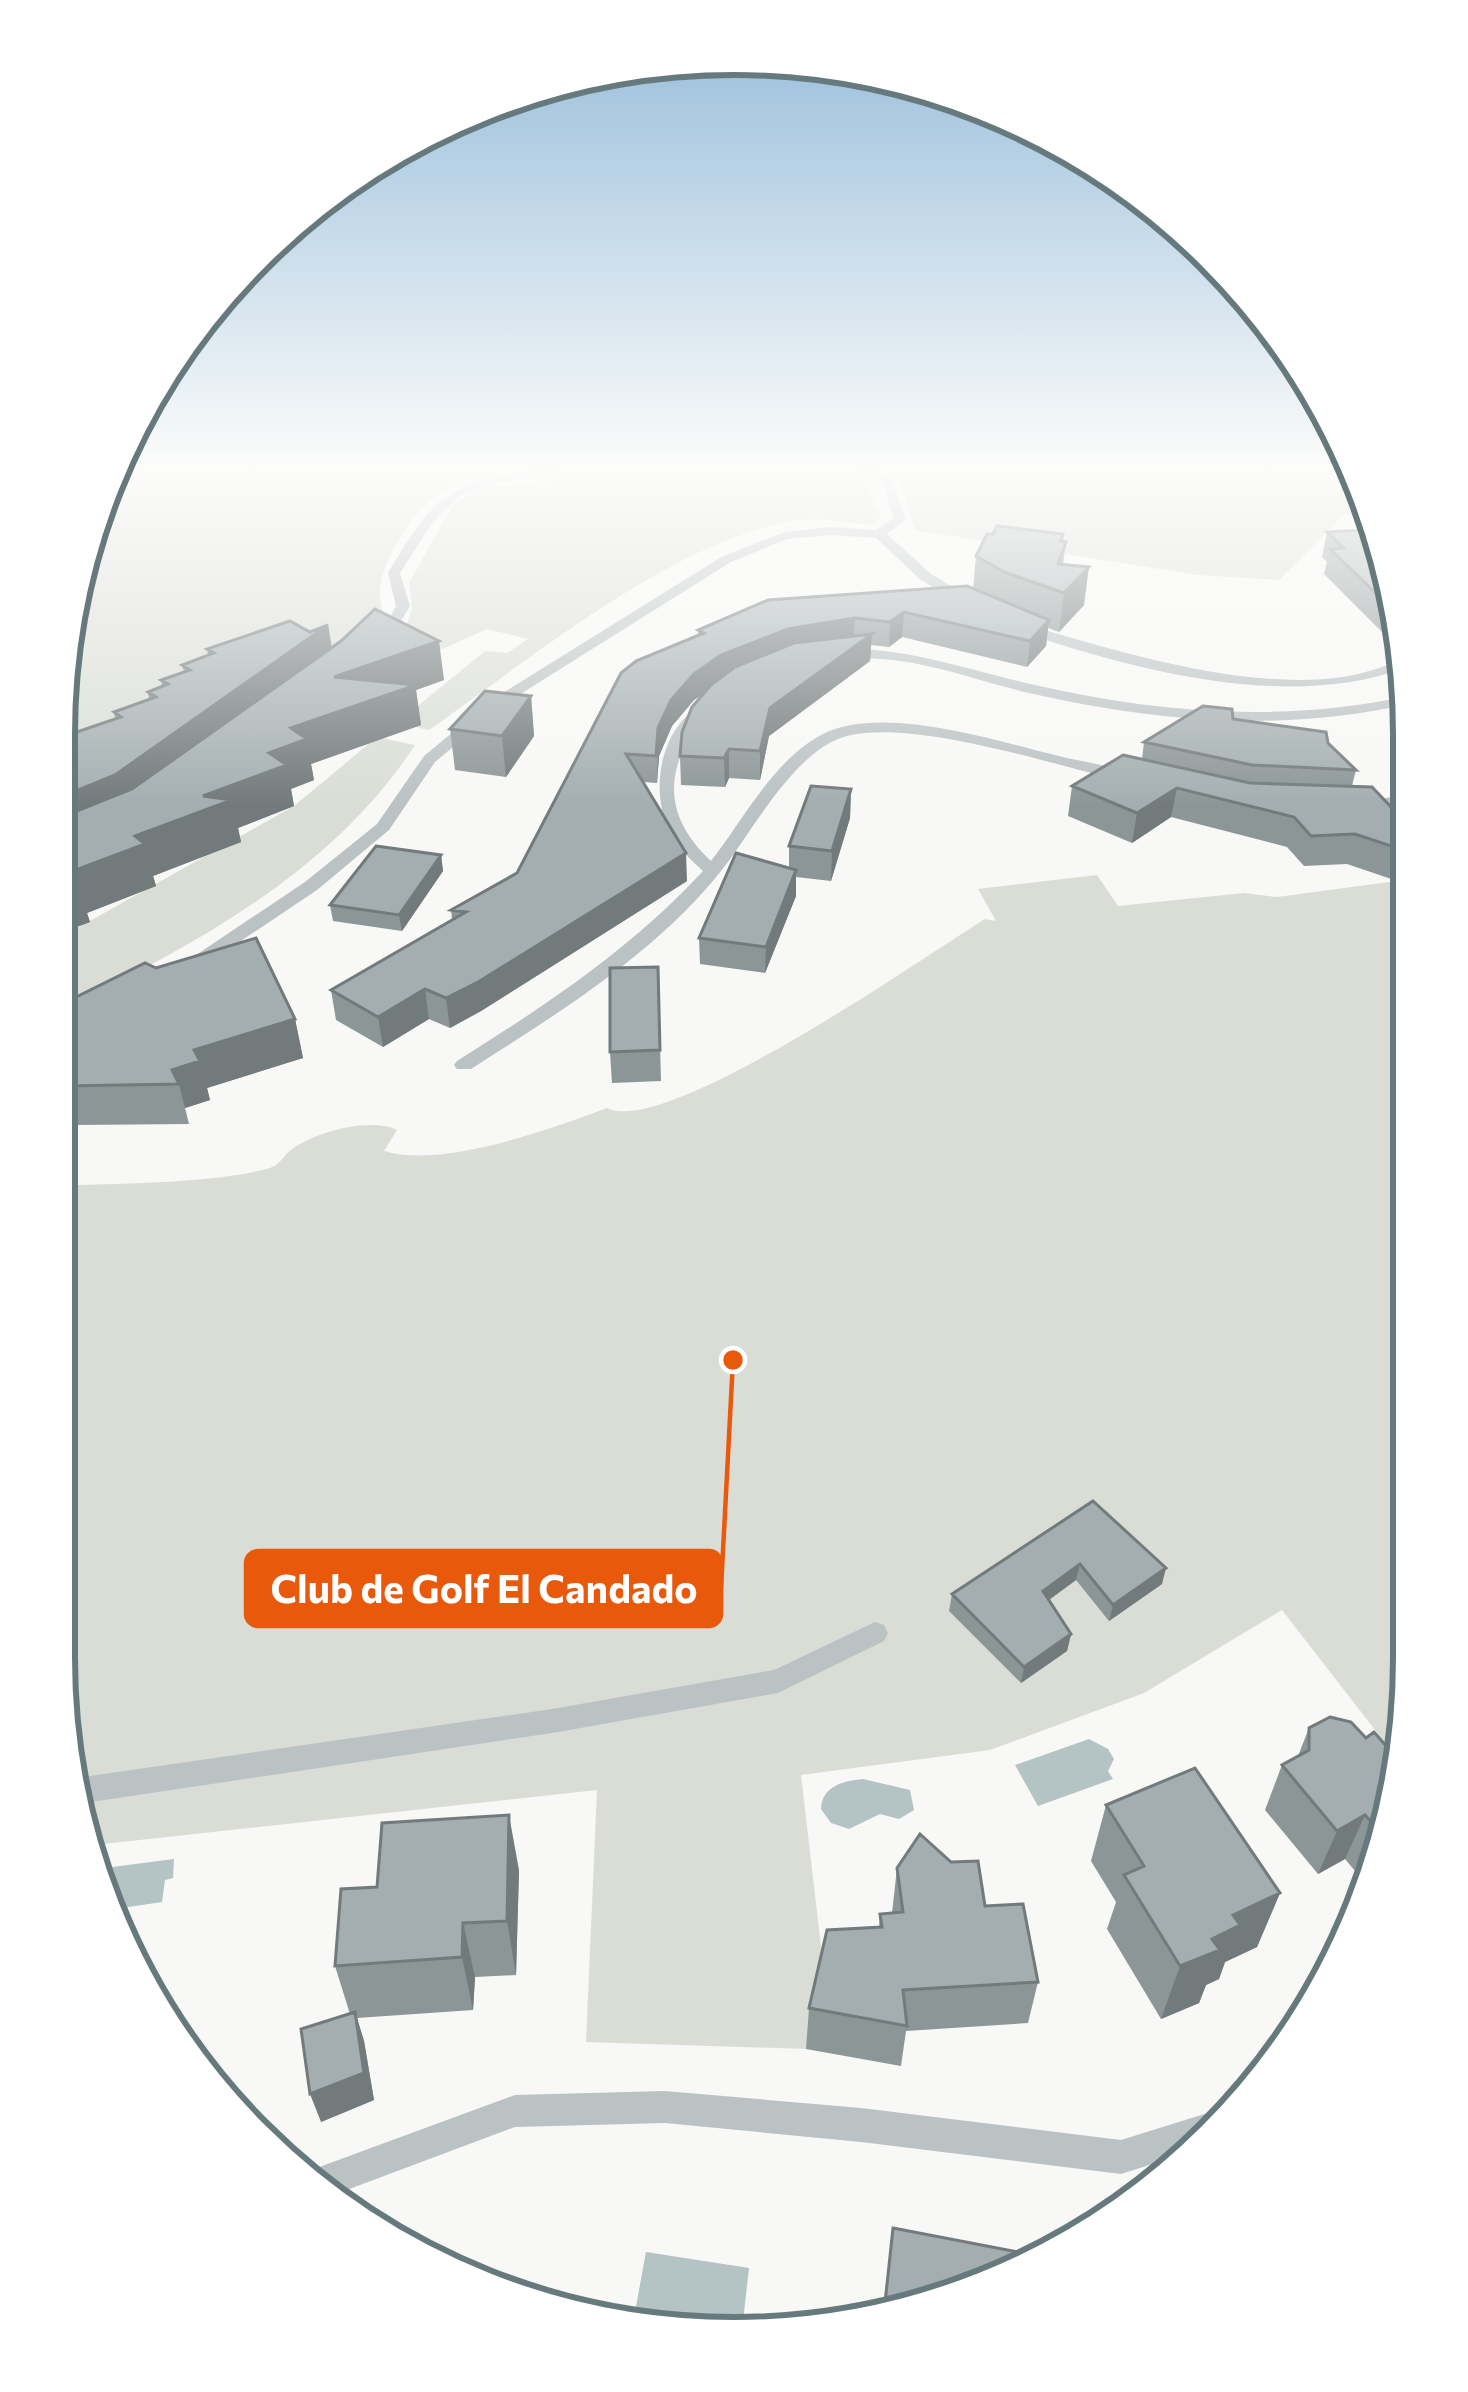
<svg xmlns="http://www.w3.org/2000/svg" width="1468" height="2392" viewBox="0 0 1468 2392" font-family="Commissioner,sans-serif">
  <style>
    .green { fill: #daddd6 }
    .water { fill: #b4c3c3 }
    .lines { fill: none; stroke-linecap: round; stroke-linejoin: round }
    .minor { fill: #bbc2c3; fill-rule: evenodd }
    .wall { fill: #8d9697 }
    .shaded-wall { fill: #737a7b }
    .building { fill: #a4aeb0; stroke: #737a7b; stroke-width: 3 }
    .rim { fill: none; stroke: #667a7e; stroke-width: 6 }
    .leader { fill: none; stroke: #e8590c; stroke-width: 4.5 }
    .callout-dot { fill: #e8590c; stroke: #fff; stroke-width: 4.5 }
    .callout { fill: #e8590c; stroke: #e8590c; stroke-width: 4.5 }
    .callout-label { font-size: 39px; text-anchor: middle; font-weight: bold; fill: #fff }
  </style>
  <rect width="100%" height="100%" fill="#f8f8f6"/>
  <path class="green" d="M 107,471 L 515,471 C 452,479 422,493 393,551 C 380,575 377,589 383,615 L 340,655 L 59,774 L 60,646 Z
    M 896,471 L 1358,471 L 1376,510 L 1369,518 L 1345,514 L 1279,580 L 1197,575 L 915,530 Z
    M 618,473 L 862,476 L 881,517 L 873,525 C 850,523 823,517 799,520 C 677,537 529,660 429,730 L 397,723 L 485,651 L 507,653 L 528,639 L 487,629 L 431,654 L 406,628 L 412,607 L 409,583 L 454,503 L 481,488 Z
    M 377,737 L 415,745 C 334,870 190,950 58,1010 L 58,939 L 294,806 Z
    M 1097,875 L 1118,906 L 1244,893 L 1277,897 L 1412,879 L 1408,1746 L 1403,1766 L 1282,1610 L 1144,1693 L 990,1750 L 801,1775 L 824,1972 L 806,2049 L 586,2042 L 597,1790 L 85,1846 L 54,1658 L 57,1186 C 117,1183 214,1184 270,1168 C 280,1165 283,1156 291,1150 C 314,1132 371,1117 397,1130 L 384,1151 C 441,1169 551,1129 607,1108 C 665,1138 924,957 985,919 L 996,921 L 978,889 Z"/>
  <path class="water" d="M 1089,1739 L 1108,1749 L 1114,1759 L 1108,1771 L 1113,1779 L 1038,1806 L 1015,1765 Z
    M 863,1779 L 910,1790 L 914,1810 L 899,1819 L 880,1814 L 849,1829 L 831,1823 L 821,1809 C 822,1786 843,1781 863,1779 Z
    M 174,1859 L 173,1878 L 165,1880 L 162,1902 L 108,1910 L 89,1870 Z
    M 646,2252 L 749,2268 L 742,2330 L 635,2312 Z"/>
  <g class="lines">
    <path class="minor" d="M 529,471 L 561,471 L 494,484 L 460,496 L 432,523 L 400,573 L 410,606 C 401,621 392,640 372,639 L 372,633 L 387,623 L 396,606 L 388,573 C 431,501 444,484 529,471 Z
      M 859,471 L 876,471 L 891,478 L 906,519 L 887,534 L 931,574 L 971,598 L 971,604 L 961,604 L 921,580 L 876,538 L 830,535 L 787,539 L 731,562 L 503,705 L 435,762 L 389,830 L 317,890 L 202,967 L 190,967 L 187,963 L 190,959 L 305,882 L 377,824 L 424,756 L 493,699 L 723,556 L 785,532 L 830,527 L 876,530 L 894,518 L 882,482 Z
      M 1021,623 C 1116,651 1244,691 1343,677 C 1365,674 1386,665 1407,659 L 1408,667 C 1288,712 1133,670 1016,630 L 1014,627 Z
      M 845,649 C 908,648 966,669 1026,683 C 1153,713 1285,724 1412,695 L 1412,703 C 1286,733 1155,722 1029,693 C 990,684 952,670 913,663 C 889,658 864,659 840,656 L 840,650 Z
      M 707,701 L 714,705 C 668,757 655,808 711,861 C 744,819 773,761 821,735 C 881,703 996,741 1059,756 C 1081,762 1111,764 1130,776 L 1122,781 C 1052,764 919,721 851,735 C 796,746 754,830 721,871 C 656,953 560,1012 471,1069 L 457,1069 L 454,1065 L 457,1061 C 546,1005 631,949 703,871 C 691,860 679,849 671,835 C 648,790 660,725 707,701 Z
      M 1412,793 L 1412,803 L 1360,813 L 1352,808 L 1360,803 Z
      M 875,1622 L 884,1625 L 888,1633 L 884,1641 L 778,1693 L 552,1733 L 78,1804 L 76,1778 L 552,1709 L 774,1670 Z
      M 665,2091 L 861,2108 L 1121,2140 L 1214,2111 L 1226,2117 L 1187,2153 L 1121,2174 L 861,2142 L 665,2123 L 515,2127 L 328,2197 L 303,2173 L 515,2095 Z"/>
  </g>
  <path class="wall" d="M 1381,529 L 1401,630 L 1391,627 L 1382,632 L 1324,574 L 1327,562 L 1322,557 L 1327,532 Z
    M 1062,541 L 1066,542 L 1063,565 L 1084,605 L 1059,632 L 1048,628 L 1046,646 L 1027,667 L 902,637 L 889,647 L 871,645 L 870,661 L 769,736 L 760,780 L 729,778 L 725,787 L 681,785 L 680,756 L 703,694 L 694,700 L 672,726 L 659,756 L 657,783 L 643,782 L 687,881 L 481,1011 L 450,1028 L 429,1019 L 383,1047 L 336,1020 L 331,990 L 452,919 L 451,910 L 517,873 L 698,636 L 698,630 L 973,589 L 976,556 Z
    M 328,625 L 332,648 L 444,680 L 416,690 L 421,725 L 311,764 L 314,780 L 291,789 L 294,806 L 238,828 L 241,842 L 153,876 L 156,886 L 87,913 L 90,922 L 58,934 L 59,738 L 115,718 L 114,712 L 149,699 L 148,692 L 162,687 L 161,680 L 184,672 L 182,665 L 208,656 L 207,649 L 310,632 Z
    M 531,696 L 534,736 L 506,777 L 455,770 L 450,729 Z
    M 1233,719 L 1328,743 L 1356,770 L 1352,786 L 1412,829 L 1412,886 L 1347,864 L 1304,866 L 1287,847 L 1171,817 L 1132,843 L 1068,816 L 1072,786 L 1142,759 L 1144,742 Z
    M 851,789 L 850,818 L 831,881 L 796,877 L 796,896 L 765,973 L 700,964 L 699,938 L 789,868 L 789,846 Z
    M 441,855 L 443,871 L 402,931 L 333,921 L 330,905 Z
    M 658,967 L 661,1081 L 612,1083 L 610,1052 Z
    M 58,1010 L 295,1019 L 303,1058 L 207,1088 L 210,1100 L 185,1108 L 189,1124 L 76,1125 L 71,1148 L 57,1147 Z
    M 1093,1501 L 1162,1584 L 1109,1621 L 1076,1580 L 1049,1600 L 1071,1634 L 1067,1651 L 1021,1683 L 949,1611 L 952,1594 Z
    M 1309,1728 L 1366,1738 L 1402,1764 L 1376,1867 L 1360,1877 L 1345,1859 L 1318,1874 L 1265,1810 L 1282,1765 L 1298,1756 Z
    M 1106,1805 L 1280,1893 L 1257,1947 L 1225,1962 L 1219,1979 L 1206,1985 L 1199,2003 L 1161,2019 L 1107,1929 L 1116,1902 L 1091,1861 Z
    M 897,1868 L 985,1906 L 1038,1982 L 1028,2023 L 906,2031 L 901,2066 L 806,2049 L 809,2008 L 879,1927 L 880,1914 L 892,1913 Z
    M 519,1870 L 516,1975 L 475,1977 L 473,2010 L 357,2018 L 364,2041 L 374,2100 L 321,2122 L 350,2014 L 335,1966 L 377,1887 Z
    M 893,2228 L 952,2302 L 882,2314 Z"/>
  <path class="shaded-wall" d="M 1089,567 L 1084,605 L 1059,632 L 1064,593 Z
    M 1395,602 L 1391,627 L 1382,632 L 1389,606 Z
    M 904,612 L 902,637 L 889,647 L 890,622 Z
    M 855,618 L 853,644 L 721,681 L 694,700 L 672,726 L 659,756 L 657,783 L 658,728 L 671,700 L 694,674 L 721,655 L 788,629 Z
    M 1049,620 L 1046,646 L 1027,667 L 1030,641 Z
    M 328,625 L 334,664 L 59,845 L 59,798 Z
    M 872,634 L 870,661 L 769,736 L 760,780 L 760,751 L 770,708 Z
    M 439,641 L 444,680 L 416,690 L 421,725 L 311,764 L 314,780 L 291,789 L 294,806 L 238,828 L 241,842 L 153,876 L 156,886 L 87,913 L 90,922 L 58,934 L 58,886 L 70,872 L 203,796 L 269,753 L 334,677 Z
    M 531,696 L 534,736 L 506,777 L 502,736 Z
    M 729,749 L 729,778 L 725,787 L 724,758 Z
    M 1177,788 L 1171,817 L 1132,843 L 1137,813 Z
    M 851,789 L 850,818 L 831,881 L 832,851 Z
    M 686,853 L 687,881 L 481,1011 L 450,1028 L 446,998 Z
    M 441,855 L 443,871 L 402,931 L 399,915 Z
    M 796,870 L 796,896 L 765,973 L 766,947 Z
    M 425,989 L 429,1019 L 383,1047 L 378,1017 Z
    M 295,1019 L 303,1058 L 207,1088 L 210,1100 L 185,1108 L 179,1084 L 172,1070 L 194,1050 Z
    M 64,1086 L 76,1125 L 71,1148 L 58,1108 Z
    M 1080,1564 L 1076,1580 L 1039,1607 L 1043,1591 Z
    M 1166,1568 L 1162,1584 L 1109,1621 L 1113,1605 Z
    M 1071,1634 L 1067,1651 L 1021,1683 L 1024,1667 Z
    M 509,1815 L 519,1870 L 516,1975 L 507,1921 Z
    M 1365,1815 L 1345,1859 L 1318,1874 L 1337,1831 Z
    M 1386,1830 L 1376,1867 L 1360,1877 L 1381,1833 Z
    M 1280,1893 L 1257,1947 L 1225,1962 L 1219,1979 L 1206,1985 L 1199,2003 L 1161,2019 L 1180,1966 L 1212,1939 L 1233,1915 Z
    M 463,1923 L 475,1977 L 473,2010 L 462,1957 Z
    M 355,2012 L 364,2041 L 374,2100 L 321,2122 L 310,2094 Z"/>
  <path class="building" d="M 997,526 L 1063,534 L 1061,541 L 1066,542 L 1058,564 L 1089,567 L 1064,593 L 1004,572 L 976,556 L 987,534 L 993,534 Z
    M 1381,529 L 1395,602 L 1389,606 L 1330,549 L 1344,548 L 1327,532 Z
    M 967,586 L 1049,620 L 1030,641 L 904,612 L 890,622 L 855,618 L 788,629 L 721,655 L 694,674 L 671,700 L 658,728 L 656,756 L 626,754 L 686,853 L 478,982 L 446,998 L 425,989 L 378,1017 L 331,990 L 466,912 L 451,910 L 517,873 L 621,673 L 636,661 L 704,633 L 698,630 L 768,600 Z
    M 375,609 L 439,641 L 334,677 L 416,685 L 291,728 L 307,739 L 269,753 L 287,765 L 203,796 L 232,800 L 135,836 L 145,844 L 70,872 L 77,879 L 58,886 L 59,818 L 132,789 L 341,641 Z
    M 290,621 L 310,632 L 328,625 L 115,775 L 59,798 L 59,738 L 121,717 L 114,712 L 156,697 L 148,692 L 168,684 L 161,680 L 190,670 L 182,665 L 214,653 L 207,649 Z
    M 872,634 L 770,708 L 760,751 L 729,749 L 724,758 L 680,756 L 682,732 L 692,707 L 711,685 L 735,667 L 794,643 Z
    M 485,691 L 531,696 L 502,736 L 450,729 Z
    M 1203,706 L 1232,709 L 1233,719 L 1326,732 L 1328,743 L 1356,770 L 1252,765 L 1144,742 Z
    M 1123,755 L 1250,783 L 1372,787 L 1412,829 L 1412,853 L 1355,834 L 1311,836 L 1294,817 L 1177,788 L 1137,813 L 1072,786 Z
    M 811,786 L 851,789 L 832,851 L 789,846 Z
    M 376,846 L 441,855 L 399,915 L 330,905 Z
    M 736,853 L 796,870 L 766,947 L 699,938 Z
    M 256,938 L 295,1019 L 194,1050 L 200,1061 L 172,1070 L 179,1084 L 64,1086 L 57,1108 L 58,1010 L 60,1005 L 145,963 L 156,968 Z
    M 658,967 L 660,1050 L 610,1052 L 610,968 Z
    M 1093,1501 L 1166,1568 L 1113,1605 L 1080,1564 L 1043,1591 L 1071,1634 L 1024,1667 L 952,1594 Z
    M 1330,1717 L 1351,1722 L 1366,1738 L 1374,1732 L 1402,1764 L 1404,1763 L 1386,1830 L 1381,1833 L 1365,1815 L 1337,1831 L 1282,1765 L 1309,1750 L 1309,1728 Z
    M 1195,1768 L 1280,1893 L 1233,1915 L 1240,1925 L 1212,1939 L 1220,1950 L 1180,1966 L 1124,1875 L 1144,1866 L 1106,1805 Z
    M 509,1815 L 507,1921 L 463,1923 L 462,1957 L 335,1966 L 341,1889 L 377,1887 L 382,1823 Z
    M 920,1834 L 951,1862 L 978,1861 L 985,1906 L 1023,1904 L 1038,1982 L 903,1990 L 907,2026 L 809,2008 L 827,1930 L 882,1927 L 880,1914 L 903,1912 L 897,1868 Z
    M 355,2012 L 364,2073 L 310,2094 L 301,2029 Z
    M 893,2228 L 1044,2257 L 952,2302 L 884,2313 Z"/>
  <linearGradient id="sky" x2="0" y2="1"><stop stop-color="#93bad9"/><stop offset="0.58" stop-color="#fcfcfb"/><stop offset="1" stop-color="#fcfcfb" stop-opacity="0"/></linearGradient>
  <rect width="1468" height="806" fill="url(#sky)"/>
  <path d="M0 0H1468V2392H0ZM734 75H734A659 659 0 0 1 1393 734V1658A659 659 0 0 1 734 2317H734A659 659 0 0 1 75 1658V734A659 659 0 0 1 734 75Z" fill="#fff" fill-rule="evenodd"/>
  <path class="rim" d="M734 75H734A659 659 0 0 1 1393 734V1658A659 659 0 0 1 734 2317H734A659 659 0 0 1 75 1658V734A659 659 0 0 1 734 75Z"/>
  <path class="leader" d="M733 1360L721 1589"/>
  <circle class="callout-dot" cx="733" cy="1360" r="12"/>
  <rect class="callout" x="246" y="1551" width="475" height="75" rx="12"/>
  <g class="callout-label">
    <text x="484" y="1603">Club de Golf El Candado</text>
  </g>
</svg>
